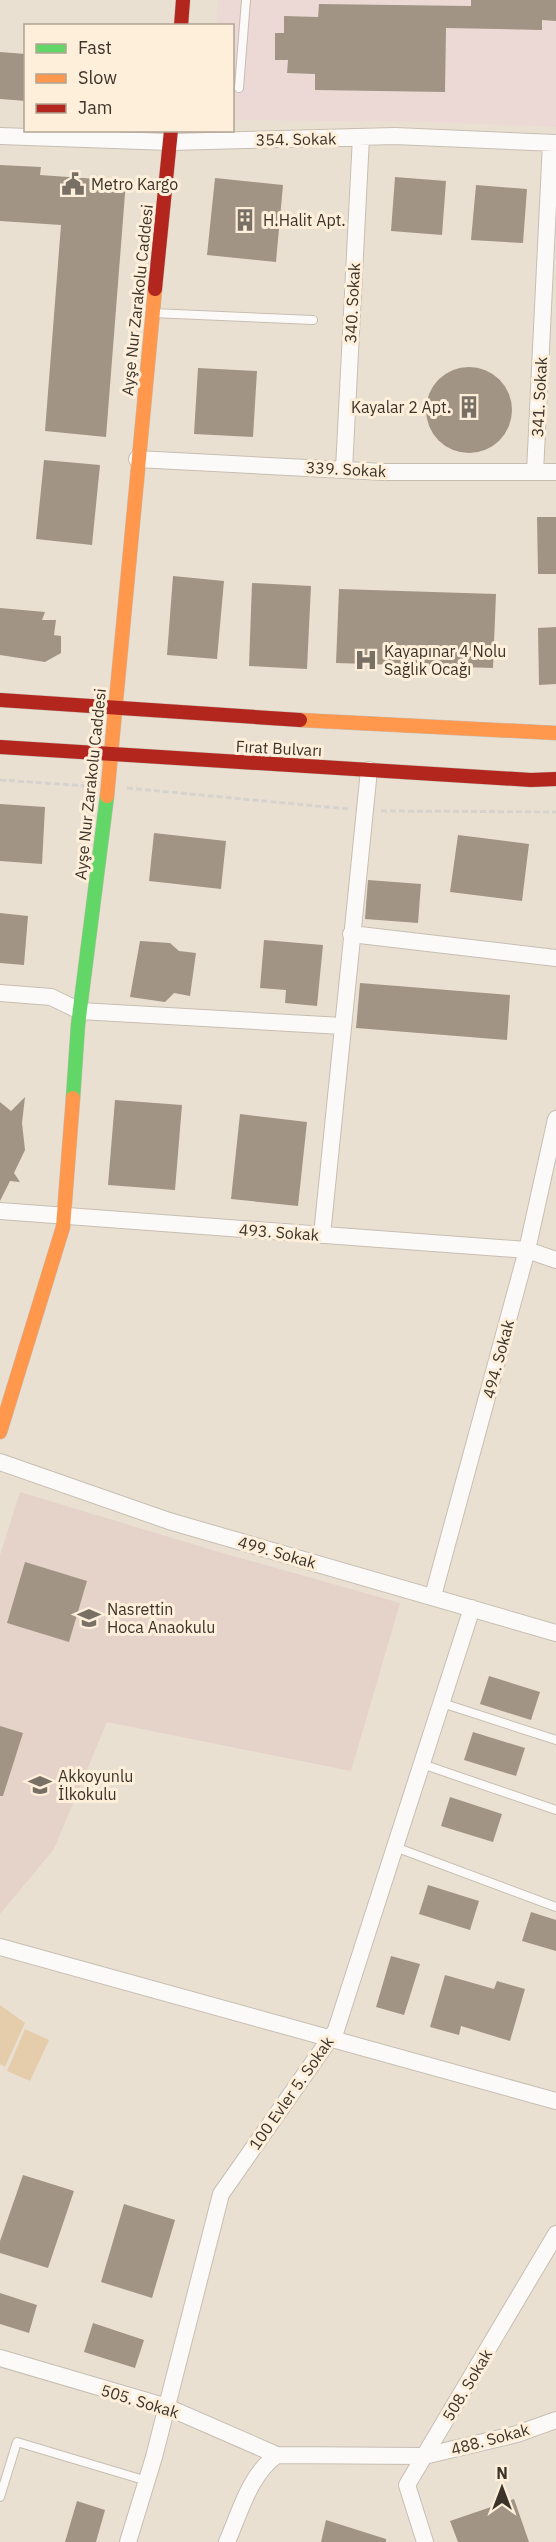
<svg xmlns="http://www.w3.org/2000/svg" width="556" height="2542" viewBox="0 0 556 2542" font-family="'IBM Plex Sans',sans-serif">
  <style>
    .commercial { fill: #ecd9d5 }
    .education { fill: #e5d2c8 }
    .green { fill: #e5cdac }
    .building { fill: #a29485 }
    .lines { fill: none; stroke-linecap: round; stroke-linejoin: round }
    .lane-casing { stroke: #c7beb3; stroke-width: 10 }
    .street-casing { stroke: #c7beb3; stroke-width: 18 }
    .fast-casing { stroke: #c7beb3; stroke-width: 15 }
    .slow-casing { stroke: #c7beb3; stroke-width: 15 }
    .jam-casing { stroke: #c7beb3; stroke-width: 15 }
    .path { stroke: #d6d3cf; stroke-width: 3; stroke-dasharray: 6 3; stroke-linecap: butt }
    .lane { stroke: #fcfaf8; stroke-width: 8 }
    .street { stroke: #fcfaf8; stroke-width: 16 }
    .fast { stroke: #63d668; stroke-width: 14 }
    .slow { stroke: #ff974d; stroke-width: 14 }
    .jam { stroke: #b3261e; stroke-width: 14 }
    .labels { text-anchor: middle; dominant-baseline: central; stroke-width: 6; stroke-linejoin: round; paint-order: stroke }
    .street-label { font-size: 16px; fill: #3c342a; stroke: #feefda }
    .poi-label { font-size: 16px; fill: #3c342a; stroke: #feefda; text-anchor: start }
  </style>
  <rect width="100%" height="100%" fill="#eae0d2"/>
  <path class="commercial" d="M 218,0 L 556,0 L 556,127 L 427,122 L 233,120 L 232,26 L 216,26 Z"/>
  <path class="education" d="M 20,1492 L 212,1550 L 400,1603 L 351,1771 L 107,1722 L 54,1849 L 0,1914 L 0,1555 Z"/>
  <path class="green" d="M 0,2005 L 25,2023 L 5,2067 L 0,2064 Z
    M 25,2029 L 49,2040 L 30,2081 L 7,2071 Z"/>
  <path class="building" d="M 471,0 L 556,0 L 556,21 L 542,20 L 542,30 L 446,28 L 445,92 L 315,90 L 315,74 L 287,73 L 288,60 L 275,60 L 275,33 L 284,33 L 284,16 L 318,17 L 319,4 L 471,6 Z
    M 0,52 L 26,54 L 26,101 L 0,99 Z
    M 0,165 L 41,167 L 40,175 L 126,181 L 106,437 L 45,431 L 61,225 L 0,221 Z
    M 395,177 L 446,181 L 442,235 L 391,231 Z
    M 215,178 L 283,185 L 276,262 L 207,255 Z
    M 476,185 L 527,189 L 523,243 L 471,240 Z
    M426 410a43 43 0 1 1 86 0a43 43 0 1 1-86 0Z
    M 198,368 L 257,371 L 253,437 L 194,434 Z
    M 44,460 L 100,465 L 92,545 L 36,539 Z
    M 537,517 L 556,517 L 556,574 L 538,574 Z
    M 173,576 L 224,581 L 217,659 L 167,655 Z
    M 252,583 L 311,586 L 307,669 L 249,666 Z
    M 339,589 L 496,594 L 493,668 L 336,663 Z
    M 0,608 L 45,612 L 42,620 L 56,620 L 54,635 L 61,636 L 61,653 L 45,662 L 0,655 Z
    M 556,627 L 556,684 L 539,685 L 538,628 Z
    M 0,804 L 45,807 L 42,864 L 0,861 Z
    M 154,833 L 226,841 L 221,889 L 149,881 Z
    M 458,835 L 529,844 L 522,901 L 450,892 Z
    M 368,880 L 421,884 L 418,923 L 365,919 Z
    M 0,913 L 28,916 L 24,965 L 0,963 Z
    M 264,940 L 323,945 L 317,1006 L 285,1003 L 286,990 L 260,988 Z
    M 140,941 L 170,943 L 179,951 L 196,953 L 190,996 L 174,993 L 165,1002 L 130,997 Z
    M 360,983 L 510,995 L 507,1040 L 356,1028 Z
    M 25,1097 L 22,1123 L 25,1150 L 14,1173 L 20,1182 L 10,1181 L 0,1201 L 0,1102 L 11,1111 Z
    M 115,1100 L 182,1105 L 175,1190 L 108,1185 Z
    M 240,1114 L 307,1122 L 298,1206 L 231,1199 Z
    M 25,1562 L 87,1581 L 69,1642 L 7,1623 Z
    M 489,1676 L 540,1692 L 531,1720 L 480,1704 Z
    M 0,1726 L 23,1733 L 3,1796 L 0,1796 Z
    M 473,1732 L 525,1748 L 516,1776 L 464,1760 Z
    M 450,1797 L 502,1814 L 493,1842 L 441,1826 Z
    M 428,1885 L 479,1901 L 470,1930 L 419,1914 Z
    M 531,1912 L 556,1920 L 556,1951 L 522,1941 Z
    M 391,1956 L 420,1964 L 404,2015 L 376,2007 Z
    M 445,1975 L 494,1989 L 497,1981 L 525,1989 L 510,2041 L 461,2026 L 459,2035 L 430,2027 Z
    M 23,2175 L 74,2191 L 48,2268 L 0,2253 L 0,2241 Z
    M 124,2204 L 175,2220 L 152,2298 L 101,2282 Z
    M 0,2293 L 37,2305 L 29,2333 L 0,2324 Z
    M 93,2323 L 144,2340 L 135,2368 L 84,2352 Z
    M 514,2499 L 529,2542 L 458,2542 L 450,2521 Z
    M 77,2501 L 105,2510 L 96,2542 L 65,2542 Z
    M 326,2520 L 386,2539 L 386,2542 L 321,2542 Z"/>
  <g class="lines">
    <g class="lane-casing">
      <path id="lane" d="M 239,88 L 246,0
        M 152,313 L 313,320
        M 442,1703 L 556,1740
        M 422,1764 L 556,1810
        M 395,1847 L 556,1907
        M 0,2497 L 17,2442 L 147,2481"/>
    </g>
    <g class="street-casing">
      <path id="street" d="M 0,136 L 170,142 L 395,136 L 556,143
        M 137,459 L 384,472 L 556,472
        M 344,469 L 361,137
        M 535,472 L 551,143
        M 351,934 L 556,958
        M 0,993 L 51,997 L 80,1011 L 342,1026
        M 0,1211 L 527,1250 L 556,1260
        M 322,1235 L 369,770
        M 0,1462 L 169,1521 L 556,1633
        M 433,1596 L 527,1250 L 556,1119
        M 0,1947 L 556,2101
        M 0,2358 L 167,2407 L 277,2455
        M 128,2542 L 154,2457 L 221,2194 L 336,2030 L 472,1608
        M 227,2542 C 240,2512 250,2474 277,2455 L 424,2456 L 517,2434 L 556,2420
        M 425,2542 L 407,2485 L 556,2234"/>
    </g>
    <g class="fast-casing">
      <path id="fast" d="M 73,1098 L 78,1025 L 107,796"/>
    </g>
    <g class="slow-casing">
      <path id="slow" d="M 300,720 L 556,733
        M 107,796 L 155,289
        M 0,1432 L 63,1227 L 73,1098"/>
    </g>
    <g class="jam-casing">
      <path id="jam" d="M 181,26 L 183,0
        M 155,289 L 171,130
        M 0,700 L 300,720
        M 0,747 L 531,780 L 556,779"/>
    </g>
    <path class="path" d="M 0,780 L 88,786
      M 127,788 L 348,809
      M 381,811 L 556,812"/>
    <use href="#lane" class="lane"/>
    <use href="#street" class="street"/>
    <use href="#fast" class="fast"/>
    <use href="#slow" class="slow"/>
    <use href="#jam" class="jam"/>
  </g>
  <defs>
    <g id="civic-bare" transform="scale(1.8)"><path d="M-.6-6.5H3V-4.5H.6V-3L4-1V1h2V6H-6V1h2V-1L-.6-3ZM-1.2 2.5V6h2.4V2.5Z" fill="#797065" stroke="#feefda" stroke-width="2.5" paint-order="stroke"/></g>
    <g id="building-bare" transform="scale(1.8)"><path d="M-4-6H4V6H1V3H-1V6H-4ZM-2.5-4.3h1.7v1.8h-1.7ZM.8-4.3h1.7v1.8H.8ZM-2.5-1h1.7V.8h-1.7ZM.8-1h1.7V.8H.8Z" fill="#797065" stroke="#feefda" stroke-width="2.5" paint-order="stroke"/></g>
    <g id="hospital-bare" transform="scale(1.8)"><path d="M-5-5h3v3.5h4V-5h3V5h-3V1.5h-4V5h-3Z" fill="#797065" stroke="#feefda" stroke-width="2.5" paint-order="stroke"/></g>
    <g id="school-bare" transform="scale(1.8)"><path d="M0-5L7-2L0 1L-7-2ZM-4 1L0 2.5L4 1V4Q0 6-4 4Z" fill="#797065" stroke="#feefda" stroke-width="2.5" paint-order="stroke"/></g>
  </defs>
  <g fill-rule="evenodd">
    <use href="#civic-bare" x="73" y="184"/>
    <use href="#building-bare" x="245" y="220"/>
    <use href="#building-bare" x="469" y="407"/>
    <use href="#hospital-bare" x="366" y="660"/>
    <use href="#school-bare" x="89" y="1618"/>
    <use href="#school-bare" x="40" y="1785"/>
  </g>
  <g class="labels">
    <g class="street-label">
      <text transform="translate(296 139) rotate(-1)">354. Sokak</text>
      <text transform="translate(137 300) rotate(-84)">Ayşe Nur Zarakolu Caddesi</text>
      <text transform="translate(352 303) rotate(-87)">340. Sokak</text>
      <text transform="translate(539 397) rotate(-87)">341. Sokak</text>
      <text transform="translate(346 469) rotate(3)">339. Sokak</text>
      <text transform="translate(279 748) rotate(3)">Fırat Bulvarı</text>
      <text transform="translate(90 784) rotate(-84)">Ayşe Nur Zarakolu Caddesi</text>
      <text transform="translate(279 1232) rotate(4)">493. Sokak</text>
      <text transform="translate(498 1359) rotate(-75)">494. Sokak</text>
      <text transform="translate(277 1552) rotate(16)">499. Sokak</text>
      <text transform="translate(291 2093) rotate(-55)">100 Evler 5. Sokak</text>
      <text transform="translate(467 2385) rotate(-59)">508. Sokak</text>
      <text transform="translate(140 2401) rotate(17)">505. Sokak</text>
      <text transform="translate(490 2439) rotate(-15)">488. Sokak</text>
    </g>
    <g class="poi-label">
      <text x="91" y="184">Metro Kargo</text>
      <text x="263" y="220">H.Halit Apt.</text>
      <text x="451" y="407" text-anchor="end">Kayalar 2 Apt.</text>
      <text x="384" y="651">Kayapınar 4 Nolu<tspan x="384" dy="18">Sağlık Ocağı</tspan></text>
      <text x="107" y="1609">Nasrettin<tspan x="107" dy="18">Hoca Anaokulu</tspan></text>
      <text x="58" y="1776">Akkoyunlu<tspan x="58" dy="18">İlkokulu</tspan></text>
    </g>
  </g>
  <rect x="24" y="24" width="210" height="108" fill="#feefda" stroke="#b0a494" stroke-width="1.5"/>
  <rect x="36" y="44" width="30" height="9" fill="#63d668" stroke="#b0a494" stroke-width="1.5"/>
  <text x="78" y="54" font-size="18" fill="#3c342a">Fast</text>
  <rect x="36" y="74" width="30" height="9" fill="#ff974d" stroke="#b0a494" stroke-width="1.5"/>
  <text x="78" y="84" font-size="18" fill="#3c342a">Slow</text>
  <rect x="36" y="104" width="30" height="9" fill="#b3261e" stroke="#b0a494" stroke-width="1.5"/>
  <text x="78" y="114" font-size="18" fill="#3c342a">Jam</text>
  <g transform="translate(502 2488)" stroke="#feefda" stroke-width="4.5" paint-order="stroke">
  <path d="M0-4.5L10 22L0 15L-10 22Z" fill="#3c342a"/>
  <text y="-9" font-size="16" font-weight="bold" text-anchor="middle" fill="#3c342a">N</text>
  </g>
</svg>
